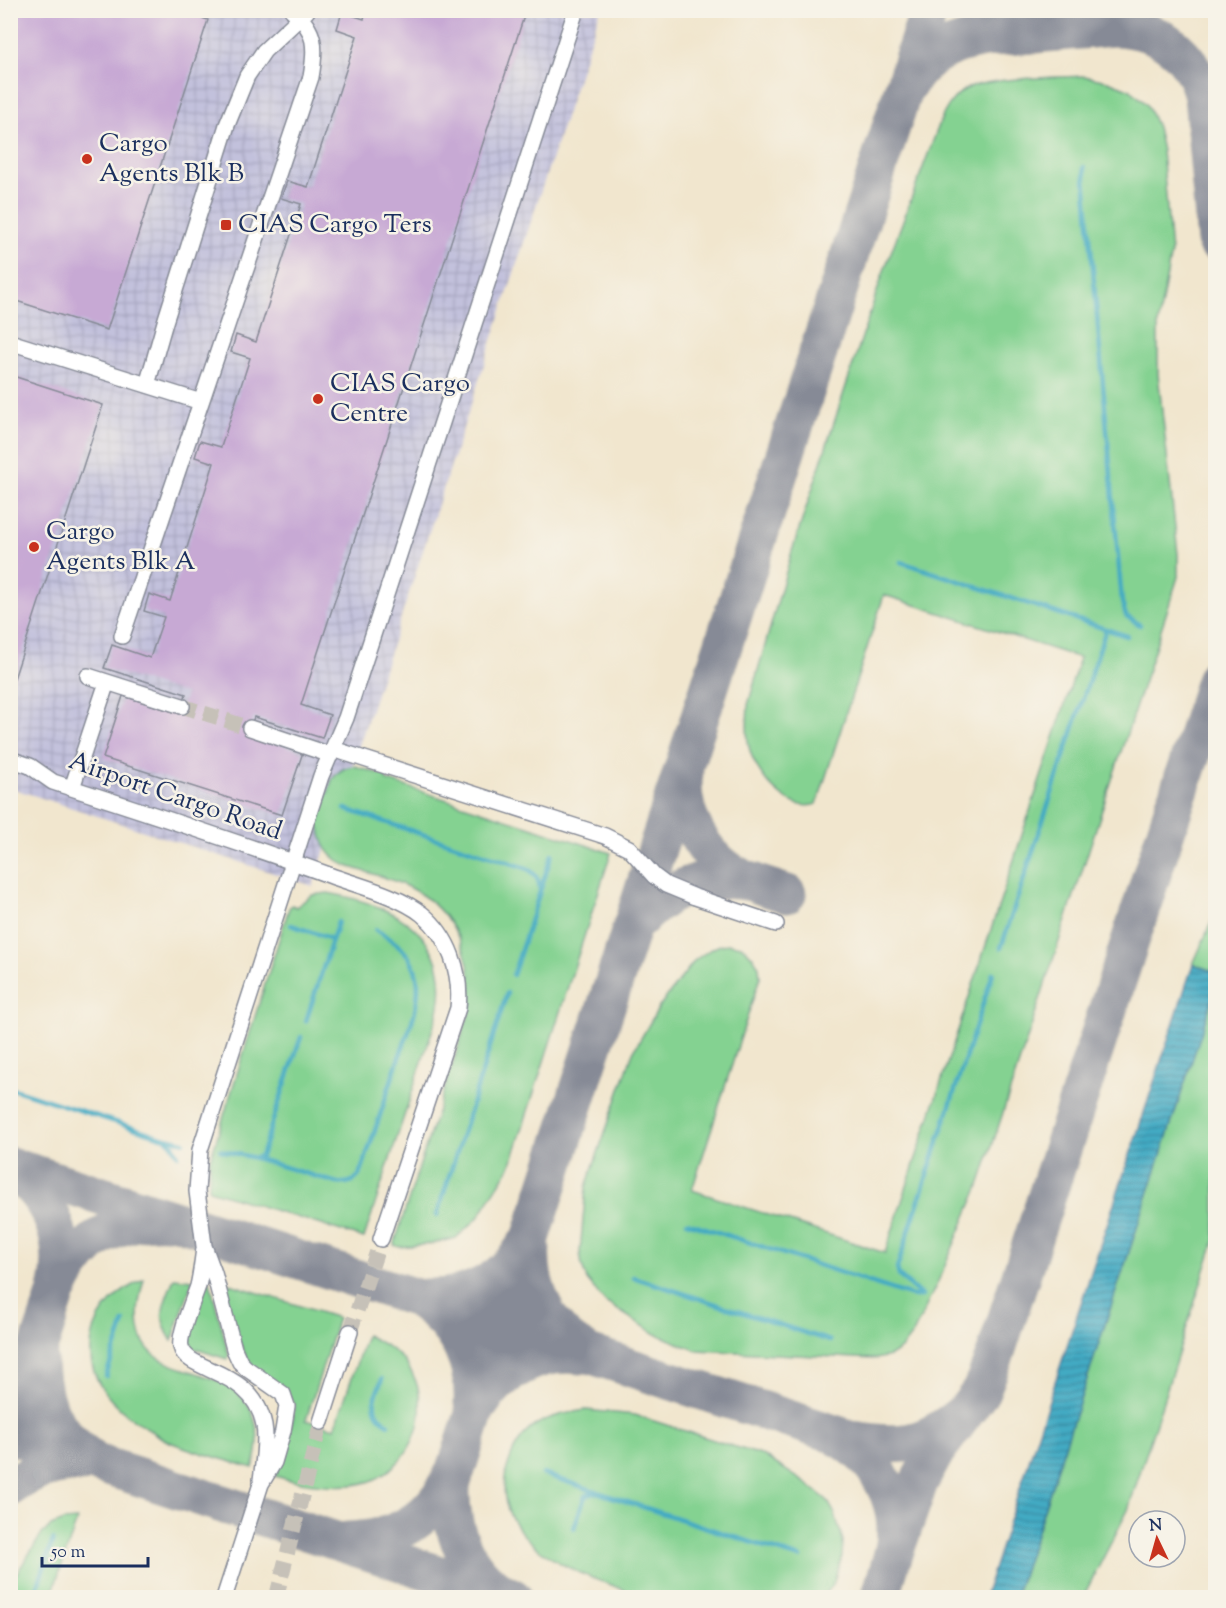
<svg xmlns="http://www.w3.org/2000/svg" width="1226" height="1608" viewBox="0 0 1226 1608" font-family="'Sorts Mill Goudy',serif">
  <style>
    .industrial { fill: url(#industrial-grid) }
    .green { fill: #84d291; stroke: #508078; stroke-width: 1.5 }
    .water { fill: url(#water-rules); stroke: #2f6c90; stroke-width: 1.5 }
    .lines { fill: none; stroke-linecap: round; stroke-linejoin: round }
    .stream { stroke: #43aac3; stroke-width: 4.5 }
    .taxiway { stroke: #868a96; stroke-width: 39 }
    .building { fill: #c7a9d4 }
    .minor-tunnel { stroke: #c6c1b8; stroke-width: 15; stroke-dasharray: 15 8; stroke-linecap: butt }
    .minor-casing { stroke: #868a96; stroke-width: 18 }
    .minor { stroke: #fff; stroke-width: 15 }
    .poi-dot { fill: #c8321e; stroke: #f7f3e8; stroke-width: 2 }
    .labels { text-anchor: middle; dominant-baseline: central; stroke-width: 5; stroke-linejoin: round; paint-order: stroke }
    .poi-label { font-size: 26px; fill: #1b2f5e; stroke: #f7f3e8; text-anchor: start }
    .street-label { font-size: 26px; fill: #1b2f5e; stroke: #f7f3e8 }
  </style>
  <defs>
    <pattern id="industrial-grid" width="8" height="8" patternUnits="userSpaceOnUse" patternTransform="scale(1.5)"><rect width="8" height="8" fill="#c2c1dc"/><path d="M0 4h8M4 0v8" fill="none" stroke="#a6a6bf"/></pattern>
    <pattern id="water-rules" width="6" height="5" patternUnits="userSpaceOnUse" patternTransform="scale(1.5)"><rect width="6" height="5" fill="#43aac3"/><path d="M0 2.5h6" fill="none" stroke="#378ba2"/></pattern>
  </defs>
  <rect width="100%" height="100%" fill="#f7f3e8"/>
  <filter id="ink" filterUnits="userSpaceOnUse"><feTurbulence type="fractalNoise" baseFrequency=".0167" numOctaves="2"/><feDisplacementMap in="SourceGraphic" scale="12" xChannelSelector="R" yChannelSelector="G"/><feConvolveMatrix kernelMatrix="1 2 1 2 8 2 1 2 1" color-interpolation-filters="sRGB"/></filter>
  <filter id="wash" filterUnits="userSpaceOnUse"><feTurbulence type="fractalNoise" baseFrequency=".008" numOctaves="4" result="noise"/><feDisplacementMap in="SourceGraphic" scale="24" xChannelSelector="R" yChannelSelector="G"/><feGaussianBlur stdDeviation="1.35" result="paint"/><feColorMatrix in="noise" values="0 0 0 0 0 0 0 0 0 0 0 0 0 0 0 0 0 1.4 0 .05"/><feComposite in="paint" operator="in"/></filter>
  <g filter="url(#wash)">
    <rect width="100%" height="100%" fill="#f1e6ce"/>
    <path class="industrial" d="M 11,11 L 600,11 L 313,886 L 11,788 Z"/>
    <path class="green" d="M 1084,76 L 1108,81 L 1131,90 L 1147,105 L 1157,127 L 1162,151 L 1171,252 L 1158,324 L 1158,374 L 1178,554 L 1178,577 L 1171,599 L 979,1186 L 941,1275 L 914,1332 L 901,1349 L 890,1356 L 875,1359 L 695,1350 L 656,1334 L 605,1302 L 587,1280 L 582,1266 L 580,1252 L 586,1187 L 633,1052 L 659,1007 L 695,960 L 711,949 L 720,945 L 729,944 L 742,946 L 754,958 L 759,967 L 760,977 L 692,1190 L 885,1253 L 1080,658 L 884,595 L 817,804 C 787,814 755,773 749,747 C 746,734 747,719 748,705 L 792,551 L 882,276 L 942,117 C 948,105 954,96 966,89 C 988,77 1056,78 1084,76 Z
      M 355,766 L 387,776 L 386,780 L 611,853 L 510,1167 L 477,1219 L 456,1238 L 431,1244 L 399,1247 L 394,1245 L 470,1010 C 476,960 455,910 408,887 C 389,877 367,873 347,866 C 331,858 322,847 320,828 L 317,827 L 332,780 C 338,771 344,767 355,766 Z
      M 328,893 C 396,905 456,937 437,1016 L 364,1238 L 209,1190 L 210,1160 L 289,908 L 292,905 L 296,907 L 312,895 Z
      M 1215,914 L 1215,972 L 1193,964 Z
      M 1215,991 L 1215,1239 L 1128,1510 L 1083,1597 L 1015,1598 Z
      M 174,1278 L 193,1280 L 172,1341 C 155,1315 164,1305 174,1278 Z
      M 144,1279 C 110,1399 228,1347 253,1415 C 260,1434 259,1450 253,1468 C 226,1460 197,1453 170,1442 C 162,1439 154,1433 147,1428 C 113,1408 84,1380 92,1338 C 98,1308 119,1291 144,1279 Z
      M 205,1281 L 210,1282 L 229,1356 L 227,1359 L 192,1348 L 189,1342 Z
      M 221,1281 L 338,1318 L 306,1420 L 335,1428 L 366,1335 C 380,1342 398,1351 407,1365 C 436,1405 415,1463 371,1481 C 346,1490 300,1484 275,1476 L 293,1418 L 294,1403 L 249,1363 L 236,1335 Z
      M 586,1410 L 635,1415 L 764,1456 L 806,1483 L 827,1500 L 835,1514 L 843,1541 L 842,1556 L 833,1585 L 823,1597 C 783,1598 744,1598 704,1598 C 687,1598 668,1600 650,1598 C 637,1596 623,1589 611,1585 C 557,1567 485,1530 509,1462 C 522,1423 549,1415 586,1410 Z
      M 77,1520 L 51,1597 L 11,1597 L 11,1582 L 42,1534 L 51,1526 L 63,1521 Z"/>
    <path class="water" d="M 1193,964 L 1215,972 L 1215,991 L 1015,1597 L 984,1597 Z"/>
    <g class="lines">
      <path class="stream" d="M 1084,167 L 1122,602 L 1126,616 L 1140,625
        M 901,562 L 1127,636
        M 345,809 L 526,868 C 536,873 540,881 540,892
        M 291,925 L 332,939
        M 1001,948 L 1106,629
        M 513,975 L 552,854
        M 306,1021 L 338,922
        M 10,1088 L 162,1137 L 184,1142
        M 167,1140 L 173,1145 L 178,1155
        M 220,1150 L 255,1158 L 261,1156 L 301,1037
        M 255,1158 L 337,1183 C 348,1184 356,1182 361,1172 C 373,1136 385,1101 396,1066 C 405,1039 422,1006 417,977 C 413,954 395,941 376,930
        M 437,1215 L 507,993
        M 687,1222 L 912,1296 L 921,1296
        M 633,1277 L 830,1341
        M 922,1296 L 899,1276 L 897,1268 L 993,973
        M 106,1376 L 124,1322
        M 382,1379 C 375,1398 367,1412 389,1424
        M 543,1474 L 595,1491
        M 574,1528 L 585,1496 L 597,1492 L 800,1558
        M 34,1598 L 53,1540"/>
      <path class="taxiway" d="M 908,84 C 936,37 987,37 1036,34 C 1062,32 1088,29 1115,27 C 1160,29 1192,51 1203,96 L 1216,242
        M 684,773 C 678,813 703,857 738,876 C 753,884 770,888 787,894
        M 643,916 C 676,884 708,874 753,882
        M 10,1166 L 853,1440 C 905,1449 927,1444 968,1409
        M 10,1169 C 52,1197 69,1242 57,1290
        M 531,1247 C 528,1286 547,1331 583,1350
        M 426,1298 C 467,1299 504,1281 525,1246
        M 423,1303 C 457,1327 475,1361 473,1403
        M 38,1358 C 38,1400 55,1434 90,1458
        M 479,1405 C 500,1372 539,1350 579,1355
        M 10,1433 L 56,1295 C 76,1247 112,1217 167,1220
        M 10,1435 L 499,1594
        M 838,1437 C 876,1458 901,1499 895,1544 C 892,1562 885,1580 880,1598
        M 10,1487 C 33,1470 58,1463 86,1463
        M 347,1541 C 398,1540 432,1519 454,1472
        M 892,1559 L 919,1482 L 936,1451 L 981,1391 L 995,1355 L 1216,678
        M 513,1598 C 468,1577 449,1532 451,1485 L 929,10"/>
    </g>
    <g id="blocks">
      <path class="building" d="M 10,10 L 179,10 L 208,20 L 107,330 L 10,299 Z
        M 366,10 L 526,10 L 301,705 L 330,715 L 322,738 L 254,717 L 248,734 L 303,752 L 282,815 L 103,758 L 123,696 L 180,714 L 186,694 L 104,668 L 112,645 L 150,658 L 164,617 L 144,611 L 149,594 L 170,601 L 214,463 L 195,457 L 200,441 L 221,447 L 250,358 L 231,352 L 236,335 L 256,342 L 301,204 L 281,198 L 287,181 L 308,187 L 357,36 L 337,29 L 342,12 L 364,19 Z
        M 10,375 L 103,405 L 11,688 L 10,688 Z"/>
    </g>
  </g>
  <g filter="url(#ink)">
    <use href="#blocks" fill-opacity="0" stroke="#868a96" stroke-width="1.5"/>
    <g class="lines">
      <path class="minor-tunnel" d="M 182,706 L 250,728
        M 350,1332 L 381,1239
        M 276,1598 L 321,1422"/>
      <g class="minor-casing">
        <path id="minor" d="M 10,342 L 201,402
          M 147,385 L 165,322 L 227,125 L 247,76 L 264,51 L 307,11
          M 122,636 L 311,77 C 316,49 317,30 292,10
          M 88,676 L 182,706
          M 250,728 L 331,755
          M 333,749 L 605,836 L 629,848 L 654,876 L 666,885 L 695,897 L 776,924
          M 10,759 L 30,766 L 53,782 C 146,812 238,842 329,875 C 358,886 398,895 422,914 C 449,936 462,973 458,1008 L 381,1239
          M 72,788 L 107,682
          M 204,1249 C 202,1262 201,1274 198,1286 C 194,1298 178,1336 181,1347 C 187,1373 253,1368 264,1425 C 267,1443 263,1463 261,1480
          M 321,1422 L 350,1332
          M 224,1598 L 261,1484 L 274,1462 L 283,1431 L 287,1406 L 283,1394 L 246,1368 L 240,1362 L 234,1349 L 214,1273 L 204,1246 L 197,1191 L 200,1150 L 321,776 L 346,718 L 576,10"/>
      </g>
      <use href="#minor" class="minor"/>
    </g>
  </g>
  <g class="poi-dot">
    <circle cx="87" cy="159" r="6"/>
    <rect x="220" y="219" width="12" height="12" rx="3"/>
    <circle cx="318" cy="399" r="6"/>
    <circle cx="34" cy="547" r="6"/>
  </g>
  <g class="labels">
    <g class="poi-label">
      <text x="99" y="144">Cargo<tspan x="99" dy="30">Agents Blk B</tspan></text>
      <text x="238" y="225">CIAS Cargo Ters</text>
      <text x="330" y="384">CIAS Cargo<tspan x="330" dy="30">Centre</tspan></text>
      <text x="46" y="532">Cargo<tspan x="46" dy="30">Agents Blk A</tspan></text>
    </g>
    <g class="street-label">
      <text transform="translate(175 797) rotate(19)">Airport Cargo Road</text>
    </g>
  </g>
  <rect width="1226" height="1608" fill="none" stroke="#f7f3e8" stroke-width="36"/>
  <g transform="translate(1157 1539) rotate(355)"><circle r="28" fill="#f7f3e8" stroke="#9fa5b1" stroke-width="1.5"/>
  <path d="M0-4.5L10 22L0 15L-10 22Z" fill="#c8321e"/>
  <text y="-9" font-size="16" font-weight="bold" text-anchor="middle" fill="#1b2f5e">N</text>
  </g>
  <path d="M42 1557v9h106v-9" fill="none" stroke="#1b2f5e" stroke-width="3"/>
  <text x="51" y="1557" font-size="18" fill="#1b2f5e" stroke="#f7f3e8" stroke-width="4.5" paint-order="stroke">50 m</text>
</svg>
